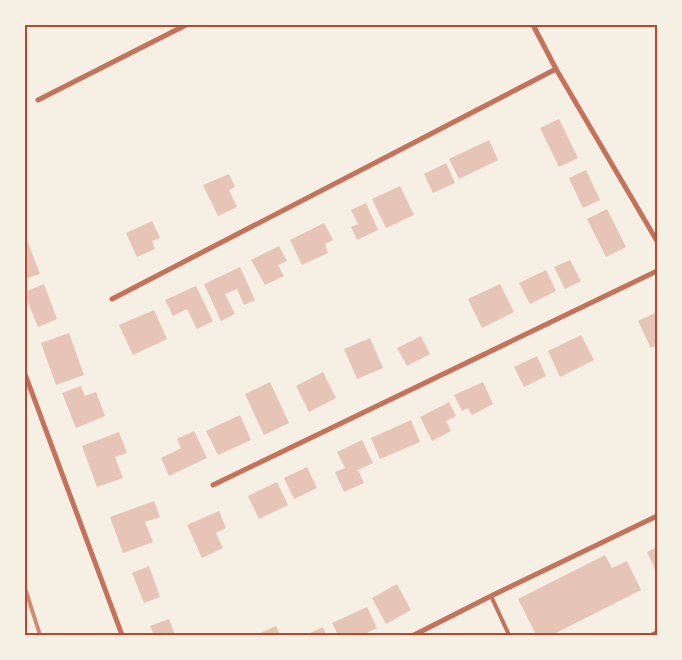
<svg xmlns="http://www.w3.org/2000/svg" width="682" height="660" viewBox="0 0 682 660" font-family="'Roboto Serif',serif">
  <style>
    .building { fill: #e6c5b7 }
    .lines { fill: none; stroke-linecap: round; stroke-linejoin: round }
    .service { stroke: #c5725c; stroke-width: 4 }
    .minor { stroke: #c5725c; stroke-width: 5 }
    .rail { stroke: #cf8b77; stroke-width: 4 }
    .neatline { fill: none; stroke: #b5482f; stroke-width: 2 }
  </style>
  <rect width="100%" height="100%" fill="#f6efe4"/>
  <path class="building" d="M 559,119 L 578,158 L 559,167 L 540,128 Z
    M 489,140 L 498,160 L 459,179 L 449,159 Z
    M 446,163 L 455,183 L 433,193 L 424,174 Z
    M 586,170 L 600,200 L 583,208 L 569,178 Z
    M 229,174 L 235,187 L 229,190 L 237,207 L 218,216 L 203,185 Z
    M 400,186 L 414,215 L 386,228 L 372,199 Z
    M 366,203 L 378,230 L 357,240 L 351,227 L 358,224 L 351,210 Z
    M 607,209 L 626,247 L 606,257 L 587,219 Z
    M 152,221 L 160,238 L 152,241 L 155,249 L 137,257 L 126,233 Z
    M 324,223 L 333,240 L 325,244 L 328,253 L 302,265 L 290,240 Z
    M 25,235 L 40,274 L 25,279 Z
    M 279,246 L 287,261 L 278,265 L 284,276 L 265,285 L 251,260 Z
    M 570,260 L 581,281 L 565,289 L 554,267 Z
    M 240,267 L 255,300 L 244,305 L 237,289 L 225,294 L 235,314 L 221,321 L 204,284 Z
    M 546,270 L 556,291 L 530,304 L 519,283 Z
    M 44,284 L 57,319 L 38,327 L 25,295 L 25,292 Z
    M 500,284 L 514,312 L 482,328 L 468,299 Z
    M 196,286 L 213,321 L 197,329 L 187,309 L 173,316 L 165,300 Z
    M 154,310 L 167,339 L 133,355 L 119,325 Z
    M 657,312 L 657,345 L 651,348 L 638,321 Z
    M 69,333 L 84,375 L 56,385 L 41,343 Z
    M 581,335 L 594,360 L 560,377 L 548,351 Z
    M 421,336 L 430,354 L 407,366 L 397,348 Z
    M 370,338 L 383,368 L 357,379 L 344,349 Z
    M 537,356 L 546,376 L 524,387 L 514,367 Z
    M 323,372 L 336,398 L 309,412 L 296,386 Z
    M 270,382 L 289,423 L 264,435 L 245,394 Z
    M 483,382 L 493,404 L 472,415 L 468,408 L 462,411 L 454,395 Z
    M 81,386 L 85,396 L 96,392 L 105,416 L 76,428 L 62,393 Z
    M 449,402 L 456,416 L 446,421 L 451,431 L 432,441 L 420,417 Z
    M 240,415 L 251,440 L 218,455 L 206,431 Z
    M 411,420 L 420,442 L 380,459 L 371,438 Z
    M 194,431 L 207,458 L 169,476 L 161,458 L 181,448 L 177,439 Z
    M 119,432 L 127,453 L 115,457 L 123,478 L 97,487 L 82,446 Z
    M 362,440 L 373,463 L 358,470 L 364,483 L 344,492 L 335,472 L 345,468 L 337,452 Z
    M 307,467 L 317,488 L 294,499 L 284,478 Z
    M 277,482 L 288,505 L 259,519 L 248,496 Z
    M 154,501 L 160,517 L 145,522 L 153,542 L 123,553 L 110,517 Z
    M 219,511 L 226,528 L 216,533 L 223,548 L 202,558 L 187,525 Z
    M 657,547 L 657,574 L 647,552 Z
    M 605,555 L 612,568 L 627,561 L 641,590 L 552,635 L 536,635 L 518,599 Z
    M 149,566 L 160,597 L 144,603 L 132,573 Z
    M 397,584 L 411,610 L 386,624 L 372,598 Z
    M 367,607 L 377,628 L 363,635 L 338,635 L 332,623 Z
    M 169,619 L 175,635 L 154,635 L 150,626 Z
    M 276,626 L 280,635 L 256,635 Z
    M 323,627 L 326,635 L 306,635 Z"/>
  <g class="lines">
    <path class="service" d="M 491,596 L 509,635
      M 651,635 L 657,632"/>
    <path class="minor" d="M 533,25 L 556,69 L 657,241
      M 38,100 L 186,25
      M 112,299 L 556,69
      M 25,374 L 122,635
      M 213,485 L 657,271
      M 414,635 L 491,596 L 657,516"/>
    <path class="rail" d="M 25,588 L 40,635"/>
  </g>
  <rect width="682" height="660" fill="none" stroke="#f6efe4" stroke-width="52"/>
  <rect x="26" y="26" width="630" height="608" class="neatline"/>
</svg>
